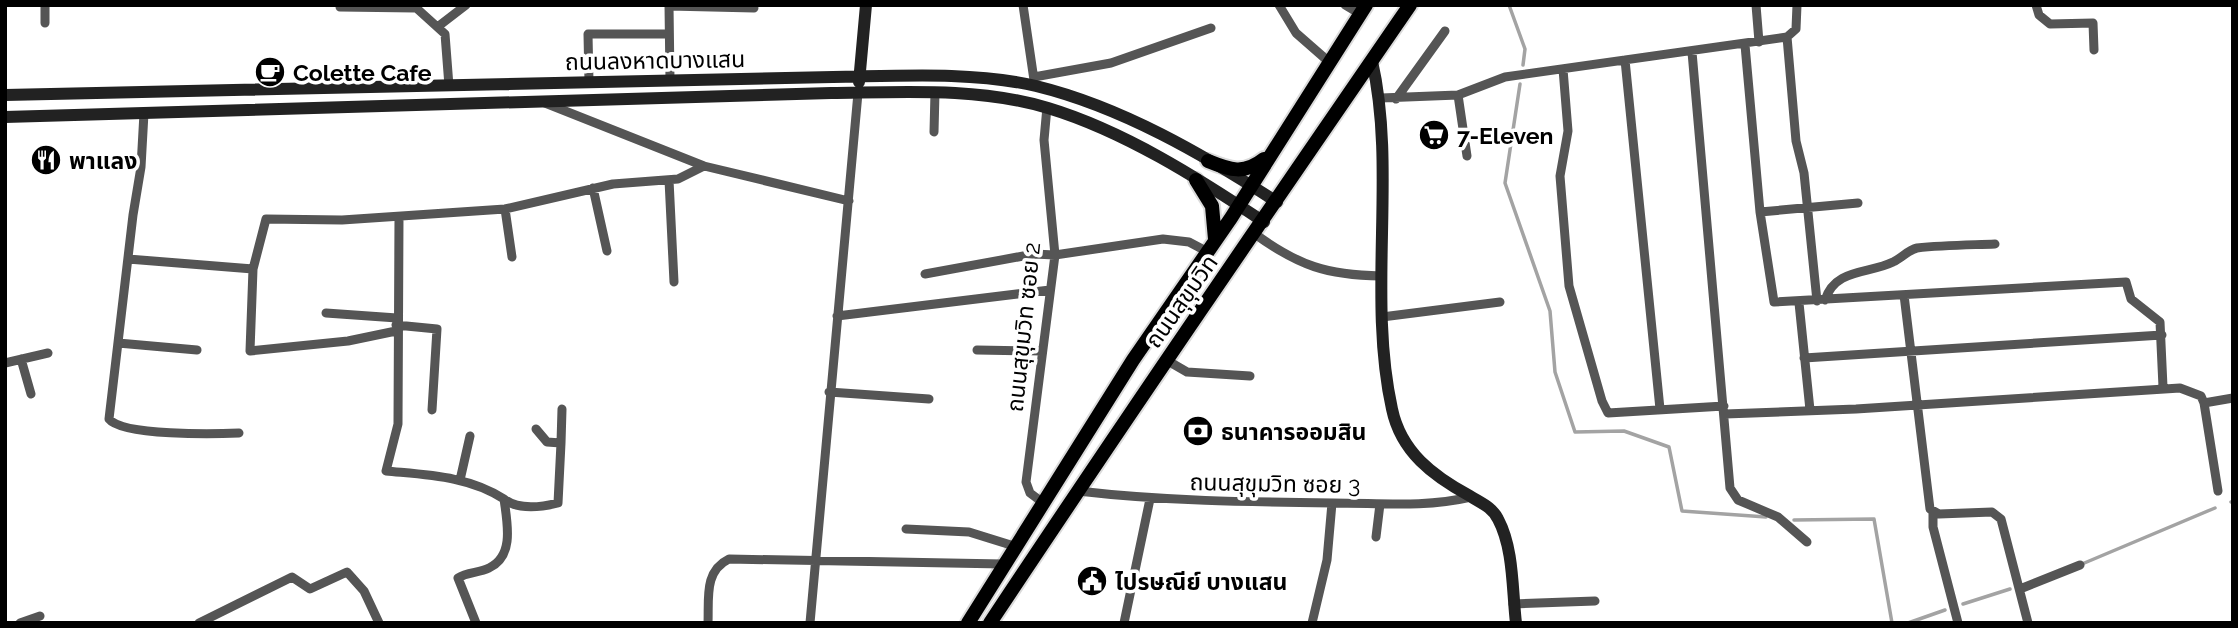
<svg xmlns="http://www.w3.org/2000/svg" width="2238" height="628" viewBox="0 0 2238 628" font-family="Raleway,'Noto Sans Thai',sans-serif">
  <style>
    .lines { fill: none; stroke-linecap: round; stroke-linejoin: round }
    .stream { stroke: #a3a3a3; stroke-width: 3.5 }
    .primary-casing { stroke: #dbdbdb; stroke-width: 18 }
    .street { stroke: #555; stroke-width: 9 }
    .secondary { stroke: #222; stroke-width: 12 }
    .primary { stroke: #000; stroke-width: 14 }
    .labels { text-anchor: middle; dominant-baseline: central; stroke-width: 7; stroke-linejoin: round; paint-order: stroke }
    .street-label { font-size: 23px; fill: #000; stroke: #fff }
    .poi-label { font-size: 23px; font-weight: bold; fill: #000; stroke: #fff; text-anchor: start }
  </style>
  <rect width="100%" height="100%" fill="#fff"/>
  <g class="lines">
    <path class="stream" d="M 1509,5 L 1525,49 L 1523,65
      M 1520,84 L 1505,183 L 1550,311 L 1555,372 L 1575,432 L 1624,431 L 1669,447 L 1682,511 L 1766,517
      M 2231,502 L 2233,501
      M 1794,520 L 1874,519 L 1892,623
      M 2082,564 L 2215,508
      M 1963,604 L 2010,589
      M 1908,623 L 1945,610"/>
    <g class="primary-casing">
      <path id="primary" d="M 1208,161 C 1230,170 1244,175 1264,159
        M 1196,180 L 1212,206 L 1215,239
        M 968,623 L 1133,360 L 1231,218 L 1366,5
        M 990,623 C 1128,415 1269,210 1410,5"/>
    </g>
    <path class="street" d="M 45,5 L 45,23
      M 413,5 L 445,34 L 449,86
      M 669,5 L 670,80
      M 1023,5 L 1034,80
      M 1279,5 L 1296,33 L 1328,61
      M 1345,5 L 1360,14
      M 1756,5 L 1759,42
      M 2036,5 L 2039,15 L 2050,24 L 2093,23 L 2094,50
      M 669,6 L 754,8
      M 340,7 L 415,8
      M 440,25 L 466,5
      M 1787,37 L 1796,141 L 1804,173 L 1817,301
      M 1745,45 L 1760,212 L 1774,302 L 2126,282 L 2131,299 L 2160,322 L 2163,387
      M 1692,52 L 1730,488 L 1738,500 L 1778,517 L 1807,542
      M 1625,60 L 1660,409
      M 1563,69 L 1568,131 L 1560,176 L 1569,286 L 1602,401 L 1608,413 L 1724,406
      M 1034,77 L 1111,63 L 1211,28
      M 589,82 L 588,34 L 669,34
      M 1458,95 L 1467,156
      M 1381,98 L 1458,95 L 1505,77 L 1787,37 L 1796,29 L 1797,5
      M 1396,99 L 1445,31
      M 545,103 L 704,166 L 849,201
      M 144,113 L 141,167 L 133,215 L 109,419 C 122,436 216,434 239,433
      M 934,132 L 935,92
      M 669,180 L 674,282
      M 593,188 L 607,251
      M 505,209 L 512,257
      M 1760,212 L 1858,203
      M 399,217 L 398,424 L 386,471 C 427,475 469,476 504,499 C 507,522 515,556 489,568 C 479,573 467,572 458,578 L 476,623
      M 1255,234 C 1299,266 1327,275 1381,276
      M 128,259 L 253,269
      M 925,274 L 1034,254 L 1055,255 L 1163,239 L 1189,242 L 1206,251
      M 1904,295 L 1930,509 L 1939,514 L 1992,512 L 2001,519 L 2028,623
      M 1825,300 C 1835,268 1869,274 1893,262 C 1902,258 1908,250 1917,248 C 1943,245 1969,245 1995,244
      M 1799,303 L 1810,410
      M 326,313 L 397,318
      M 837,316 L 1050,290
      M 1382,317 L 1500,302
      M 396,325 L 437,329 L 432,410
      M 396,331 L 348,341 L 250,351 L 253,269 L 266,219 L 342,220 L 505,209 L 613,184 L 678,179 L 704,166
      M 118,343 L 197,350
      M 977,350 L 1042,351
      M 1804,358 L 2162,335
      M 21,359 L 31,394
      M 1168,361 L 1187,372 L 1250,376
      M 5,363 L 48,353
      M 829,392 L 929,399
      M 2204,403 L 2233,398
      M 1725,414 L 1856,409 L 2180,388 L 2201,396 L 2204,403 L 2218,491
      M 536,429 L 547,442 L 561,443 L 562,409
      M 460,480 L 470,436
      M 1078,491 C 1163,501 1247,502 1333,503 C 1382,503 1423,508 1471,497
      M 504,499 C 518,510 542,507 558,503 L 561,443
      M 1042,502 L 1030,493 L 1026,482 L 1055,255 L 1044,140 L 1047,107
      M 1933,512 L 1933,527 L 1958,623
      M 906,529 L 969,532 L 1014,546
      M 1376,537 L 1380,504
      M 2020,589 L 2080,565
      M 1513,604 L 1595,601
      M 20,623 L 40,616
      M 199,623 L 292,577 L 310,589 L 347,572 L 364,591 L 379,623
      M 708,623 C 709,598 704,571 729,559 L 1003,564
      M 810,623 L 858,93
      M 1124,623 L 1150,499
      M 1312,623 L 1327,560 L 1332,503"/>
    <path class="secondary" d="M 1372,61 C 1397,170 1367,296 1392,409 C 1401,452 1433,476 1470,496 C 1481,503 1492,507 1498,519 C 1514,549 1512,590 1516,623
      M 859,82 L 866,5
      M 5,95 L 833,77 C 897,76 973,71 1036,86 C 1122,107 1204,155 1277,202
      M 5,117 L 831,93 C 903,92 979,87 1048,108 C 1124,131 1198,178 1264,222"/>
    <use href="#primary" class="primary"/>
  </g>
  <defs>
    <g id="cafe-disc" transform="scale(1.575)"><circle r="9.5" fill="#000" stroke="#fff"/><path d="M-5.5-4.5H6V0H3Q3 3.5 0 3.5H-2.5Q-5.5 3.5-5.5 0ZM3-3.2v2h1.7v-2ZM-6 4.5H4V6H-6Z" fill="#fff"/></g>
    <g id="supermarket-disc" transform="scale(1.575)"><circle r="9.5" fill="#000" stroke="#fff"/><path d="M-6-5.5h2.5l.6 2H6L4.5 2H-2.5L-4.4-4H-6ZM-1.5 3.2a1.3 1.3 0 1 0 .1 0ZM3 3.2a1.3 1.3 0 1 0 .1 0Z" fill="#fff"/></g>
    <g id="restaurant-disc" transform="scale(1.575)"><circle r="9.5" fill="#000" stroke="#fff"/><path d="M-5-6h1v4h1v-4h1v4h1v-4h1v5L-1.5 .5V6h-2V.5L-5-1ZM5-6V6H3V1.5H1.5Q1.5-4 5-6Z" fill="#fff"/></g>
    <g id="bank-disc" transform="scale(1.575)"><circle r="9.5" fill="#000" stroke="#fff"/><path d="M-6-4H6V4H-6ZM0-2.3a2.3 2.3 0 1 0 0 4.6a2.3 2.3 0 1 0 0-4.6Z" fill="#fff"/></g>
    <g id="civic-disc" transform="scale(1.575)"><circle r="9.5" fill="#000" stroke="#fff"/><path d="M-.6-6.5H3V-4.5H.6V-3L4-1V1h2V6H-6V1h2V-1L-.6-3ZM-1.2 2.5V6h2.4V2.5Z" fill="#fff"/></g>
  </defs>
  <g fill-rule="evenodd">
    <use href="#cafe-disc" x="270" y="72"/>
    <use href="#supermarket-disc" x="1434" y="135"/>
    <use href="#restaurant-disc" x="46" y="160"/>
    <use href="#bank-disc" x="1198" y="431"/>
    <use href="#civic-disc" x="1092" y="581"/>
  </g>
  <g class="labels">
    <g class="street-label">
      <text transform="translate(655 60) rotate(-1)">ถนนลงหาดบางแสน</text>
      <text transform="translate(1181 301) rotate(-55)">ถนนสุขุมวิท</text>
      <text transform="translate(1023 327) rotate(-84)">ถนนสุขุมวิท ซอย 2</text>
      <text transform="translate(1275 483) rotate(1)">ถนนสุขุมวิท ซอย 3</text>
    </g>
    <g class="poi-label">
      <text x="293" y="72">Colette Cafe</text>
      <text x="1457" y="135">7-Eleven</text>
      <text x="69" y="160">พาแลง</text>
      <text x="1221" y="431">ธนาคารออมสิน</text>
      <text x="1115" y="581">ไปรษณีย์ บางแสน</text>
    </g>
  </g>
  <rect width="2238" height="628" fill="none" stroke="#000000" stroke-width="14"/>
</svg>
